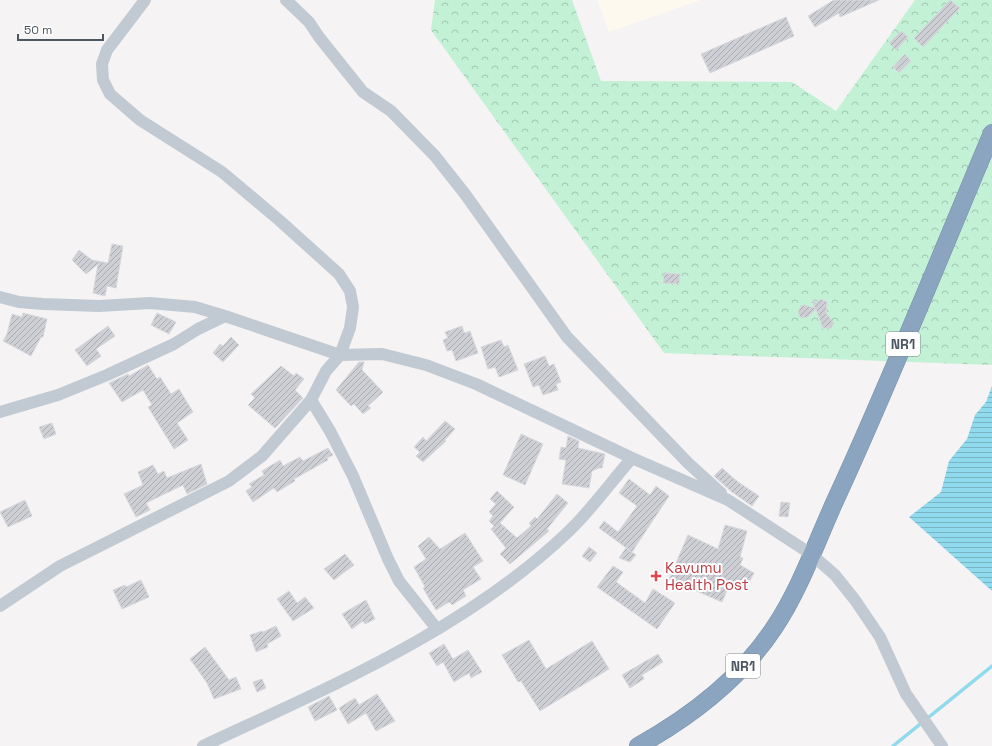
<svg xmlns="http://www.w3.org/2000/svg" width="992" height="746" viewBox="0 0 992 746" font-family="'Space Grotesk',sans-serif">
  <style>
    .commercial { fill: #fdf9ef }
    .forest { fill: url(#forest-crowns) }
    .water { fill: url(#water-rules) }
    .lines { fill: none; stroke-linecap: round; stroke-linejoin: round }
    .stream { stroke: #90daee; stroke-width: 3.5 }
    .building { fill: url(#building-hatch); stroke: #d7d9de }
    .highway-casing { stroke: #7690ad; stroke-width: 18 }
    .minor { stroke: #c1cad2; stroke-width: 12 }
    .highway { stroke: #8ba5c1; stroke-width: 17 }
    .health-dot { fill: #e0444e; stroke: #fff; stroke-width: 1.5 }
    .labels { text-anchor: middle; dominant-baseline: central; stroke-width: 4; stroke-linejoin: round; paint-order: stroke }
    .shield { fill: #fff; stroke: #808990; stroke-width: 1 }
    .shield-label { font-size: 14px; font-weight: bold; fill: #4a5661 }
    .health-label { font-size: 15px; fill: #be3a42; stroke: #fff; text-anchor: start }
  </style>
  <defs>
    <pattern id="forest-crowns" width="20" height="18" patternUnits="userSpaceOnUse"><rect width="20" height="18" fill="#c3f1d5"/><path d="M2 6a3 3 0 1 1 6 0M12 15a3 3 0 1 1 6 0" fill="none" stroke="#a0c6b0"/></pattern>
    <pattern id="water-rules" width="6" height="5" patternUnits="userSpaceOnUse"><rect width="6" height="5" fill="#90daee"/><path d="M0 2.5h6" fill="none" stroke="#78b4c4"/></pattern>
    <pattern id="building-hatch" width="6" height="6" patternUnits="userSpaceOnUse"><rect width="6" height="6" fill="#cdcfd5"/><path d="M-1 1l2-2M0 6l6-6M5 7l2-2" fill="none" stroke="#a8abb0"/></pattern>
  </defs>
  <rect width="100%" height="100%" fill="#f5f3f3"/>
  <path class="commercial" d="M 597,0 L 701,0 L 609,32 Z"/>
  <path class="forest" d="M 435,0 L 572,0 L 601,81 L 792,82 L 836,111 L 915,0 L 992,0 L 992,365 L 664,353 L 431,30 Z"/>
  <path class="water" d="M 992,386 L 992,591 L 909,517 L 941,492 L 949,461 L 967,439 L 975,415 L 986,402 Z"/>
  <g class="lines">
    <path class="stream" d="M 893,746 L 992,666"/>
  </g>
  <path class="building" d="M 834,0 L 879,0 L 840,17 L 839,13 L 815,27 L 808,16 Z
    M 950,0 L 960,8 L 923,47 L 914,38 Z
    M 786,17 L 794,36 L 710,73 L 701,54 Z
    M 901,31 L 908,37 L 896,50 L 889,43 Z
    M 905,54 L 911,61 L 899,73 L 893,67 Z
    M 112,244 L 123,246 L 116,288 L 107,286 L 105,296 L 93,293 L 98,264 L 86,274 L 72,260 L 79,250 L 92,260 L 108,263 Z
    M 664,273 L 680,274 L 679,284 L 663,283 Z
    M 812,299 L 816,303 L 821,299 L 827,302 L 826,313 L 834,323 L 831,328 L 823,328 L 823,329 L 816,309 L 808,317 L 801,318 L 799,315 L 798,312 L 801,306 L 804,305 L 815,308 Z
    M 23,313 L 47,319 L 43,337 L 41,337 L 31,356 L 3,341 L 7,334 L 12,314 L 22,317 Z
    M 157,313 L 176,322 L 169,334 L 151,325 Z
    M 108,326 L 115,336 L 96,349 L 101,356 L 87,366 L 75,350 Z
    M 462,326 L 464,333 L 470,331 L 478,353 L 456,361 L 452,350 L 447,351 L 443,340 L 448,338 L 445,332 Z
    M 231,337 L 239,345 L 223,362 L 213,353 L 220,344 L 223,346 Z
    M 501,340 L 504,347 L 508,345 L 518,370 L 499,377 L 495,367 L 488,369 L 481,347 Z
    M 545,356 L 549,366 L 554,364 L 561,382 L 556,384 L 558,390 L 543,395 L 539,385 L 533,387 L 524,364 Z
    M 359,362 L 364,362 L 362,370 L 383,392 L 368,406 L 371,408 L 363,414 L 354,404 L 351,406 L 336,390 Z
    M 148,365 L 157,379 L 160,377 L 171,394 L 179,389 L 193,412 L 177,423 L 188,440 L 174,449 L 148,407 L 152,405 L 143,390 L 122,402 L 109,383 L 128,374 L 129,376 Z
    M 281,366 L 294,376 L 296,373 L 304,379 L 295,390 L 303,398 L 275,428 L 248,405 L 255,398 L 251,394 Z
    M 445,421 L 455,429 L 445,440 L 446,441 L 423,462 L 416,456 L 420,452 L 414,447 L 423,437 L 426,441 Z
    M 52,423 L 56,434 L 44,439 L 39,427 Z
    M 521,434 L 543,444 L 525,485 L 503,475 Z
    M 568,436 L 579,441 L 578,448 L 605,454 L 602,468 L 599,468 L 592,471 L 589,488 L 562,484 L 566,460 L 559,459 L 561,447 L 566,448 Z
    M 328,448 L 333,455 L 327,458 L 328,460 L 294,479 L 295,481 L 277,492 L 274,488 L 253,502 L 246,491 L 252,487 L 249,484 L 264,475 L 262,471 L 280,460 L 283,466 L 300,457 L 303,461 Z
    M 201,464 L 207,484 L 187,494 L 183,485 L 146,503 L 150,510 L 136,517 L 124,494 L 143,485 L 138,472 L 153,465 L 158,474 L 164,471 L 167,478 Z
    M 722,468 L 738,482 L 759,496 L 752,506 L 732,492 L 714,476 Z
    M 629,479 L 650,495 L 656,486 L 669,496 L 632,552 L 599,528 L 604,521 L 618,532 L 637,506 L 619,493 Z
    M 497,491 L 514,507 L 500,523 L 517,538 L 531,526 L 529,523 L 535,517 L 537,519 L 557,494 L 568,503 L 547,529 L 549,531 L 510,564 L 500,554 L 506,548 L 491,529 L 494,526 L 489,521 L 493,516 L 489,512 L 496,504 L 490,499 Z
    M 25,500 L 32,516 L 8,527 L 0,512 Z
    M 781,502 L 790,503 L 788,517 L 779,516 Z
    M 725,525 L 747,531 L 740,557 L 743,558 L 740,565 L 754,573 L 745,590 L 730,583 L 722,602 L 669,579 L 688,535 L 718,549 Z
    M 465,533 L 483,561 L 473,567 L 481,579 L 463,590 L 466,596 L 452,605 L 449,602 L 436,610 L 423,588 L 425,587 L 414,567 L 426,559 L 418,546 L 429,537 L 440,549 Z
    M 589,547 L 597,553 L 590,562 L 582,556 Z
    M 626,548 L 636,555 L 630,562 L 619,558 Z
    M 345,554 L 354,565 L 334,580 L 324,569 Z
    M 613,566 L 623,572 L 616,582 L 645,603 L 653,589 L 675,603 L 657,629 L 597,587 Z
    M 141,580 L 149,597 L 122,609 L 113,590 L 125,585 L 126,587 Z
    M 289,591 L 297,603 L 305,597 L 314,608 L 293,621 L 277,599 Z
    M 366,600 L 375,619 L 365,624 L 363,621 L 352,629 L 342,614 Z
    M 276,626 L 281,636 L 267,644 L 268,647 L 256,652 L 250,635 L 262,631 L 263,632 Z
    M 529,640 L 546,669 L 592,641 L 609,669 L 540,711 L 521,681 L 518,682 L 502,655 Z
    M 444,644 L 453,659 L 468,650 L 482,672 L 471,678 L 469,673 L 454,682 L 443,662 L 437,666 L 429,653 Z
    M 205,647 L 229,680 L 236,677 L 241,689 L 214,699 L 207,683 L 190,659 Z
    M 658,654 L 663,662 L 642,675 L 644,679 L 630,688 L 622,675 Z
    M 262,679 L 266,688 L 257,692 L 253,682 Z
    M 377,694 L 395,721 L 376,731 L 366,713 L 348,724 L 339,708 L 355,698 L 359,705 Z
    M 329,696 L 337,710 L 315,721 L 308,707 Z"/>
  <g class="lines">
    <g class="highway-casing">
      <path id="highway" d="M 638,746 C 690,717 741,678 774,628 C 800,589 816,543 835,501 C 891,380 940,256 992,133"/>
    </g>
    <path class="minor" d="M 286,0 L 309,22 L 319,37 L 363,92 L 391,111 L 435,156 L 465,194 L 567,337 L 688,463 L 721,493
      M 0,297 L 19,302 L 43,304 L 99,306 L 150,303 L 195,307 L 225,316 L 340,355 L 382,354 L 426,365 L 476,384 L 632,458 L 728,500 L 811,554 L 835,575 L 855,600 L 880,637 L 906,694 L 942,746
      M 311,400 L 330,431 L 353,476 L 388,559 L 399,581 L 437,629
      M 0,412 L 58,395 L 107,375 L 174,344 L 198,329 L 225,316
      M 0,606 L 60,566 L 229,481 L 262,456 L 311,400 L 326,371 L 340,355 L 350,328 L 353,307 L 350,291 L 339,274 L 279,220 L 222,172 L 140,120 L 110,94 L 103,80 L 102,64 L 107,50 L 145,0
      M 203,746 C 331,686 466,630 569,531 C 592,509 611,482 632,458"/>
    <use href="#highway" class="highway"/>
  </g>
  <path class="health-dot" d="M654 570h4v4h4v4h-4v4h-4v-4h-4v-4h4z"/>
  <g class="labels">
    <g class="shield">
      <rect x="886" y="332" width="34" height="24" rx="3"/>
      <rect x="726" y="654" width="34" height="24" rx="3"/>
    </g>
    <g class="shield-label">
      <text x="903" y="344">NR1</text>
      <text x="743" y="666">NR1</text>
    </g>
    <g class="health-label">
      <text x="665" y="567">Kavumu<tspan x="665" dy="17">Health Post</tspan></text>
    </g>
  </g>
  <path d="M18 34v6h85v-6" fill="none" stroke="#4a5661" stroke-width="2"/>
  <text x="24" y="34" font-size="12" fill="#4a5661" stroke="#ffffff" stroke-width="3" paint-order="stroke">50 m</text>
</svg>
